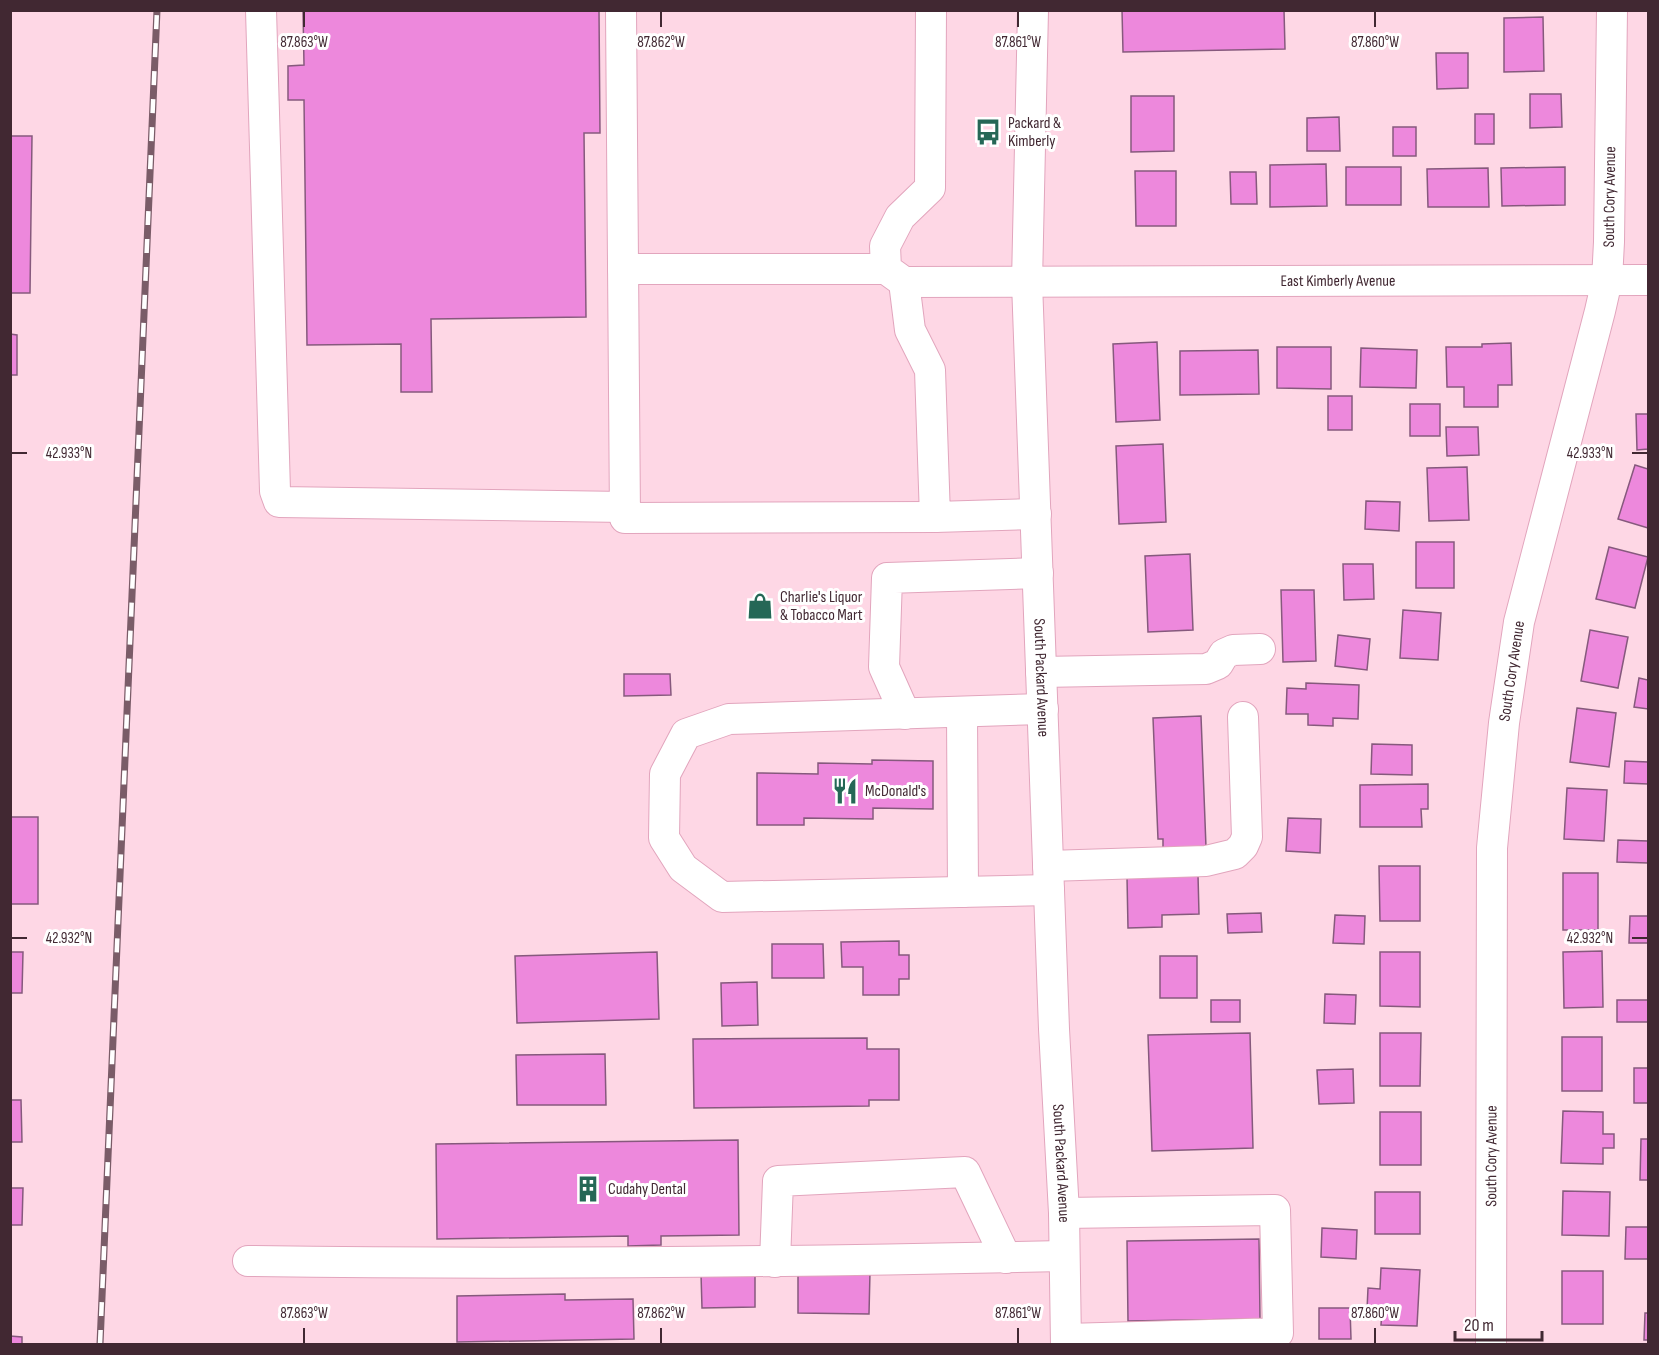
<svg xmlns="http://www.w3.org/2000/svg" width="1659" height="1355" viewBox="0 0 1659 1355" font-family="'Sofia Sans Condensed',sans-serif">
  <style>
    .building { fill: #ed88dc; stroke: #86597d; stroke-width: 1.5 }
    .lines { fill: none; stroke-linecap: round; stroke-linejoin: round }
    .minor-casing { stroke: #e2a5bd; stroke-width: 32 }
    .minor { stroke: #fff; stroke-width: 30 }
    .rail-casing { stroke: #7a5c68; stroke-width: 7 }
    .rail { stroke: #fff; stroke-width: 4.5; stroke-dasharray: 14; stroke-linecap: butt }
    .ticks { fill: none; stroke: #412832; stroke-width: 2 }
    .labels { text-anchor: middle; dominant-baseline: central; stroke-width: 6; stroke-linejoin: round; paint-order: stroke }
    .poi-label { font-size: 16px; fill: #412832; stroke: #fff; text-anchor: start }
    .street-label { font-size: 16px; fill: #412832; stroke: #fff }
    .ticks-label { font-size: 15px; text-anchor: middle; fill: #412832; stroke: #fff; stroke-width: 6; stroke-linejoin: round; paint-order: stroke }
  </style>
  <rect width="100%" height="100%" fill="#fed7e5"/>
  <path class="building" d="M 303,10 L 599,10 L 600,133 L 584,133 L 586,317 L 431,319 L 432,392 L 401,392 L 401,344 L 307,345 L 304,100 L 288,100 L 288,66 L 304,65 Z
    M 1122,10 L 1284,10 L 1285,49 L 1123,52 Z
    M 1543,17 L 1544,71 L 1504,72 L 1504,18 Z
    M 1436,53 L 1468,53 L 1468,88 L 1437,89 Z
    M 1530,94 L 1561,94 L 1562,127 L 1530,128 Z
    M 1131,96 L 1174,96 L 1174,151 L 1131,152 Z
    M 1475,114 L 1494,114 L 1494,144 L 1475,144 Z
    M 1339,117 L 1340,151 L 1307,151 L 1307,118 Z
    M 1393,127 L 1416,127 L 1416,156 L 1393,156 Z
    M 10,136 L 32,136 L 30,293 L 10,293 Z
    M 1326,164 L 1327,206 L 1270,207 L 1270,165 Z
    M 1346,167 L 1401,167 L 1401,205 L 1346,205 Z
    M 1565,167 L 1565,205 L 1502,206 L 1501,168 Z
    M 1488,168 L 1489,207 L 1428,207 L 1427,169 Z
    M 1135,171 L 1176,171 L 1176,226 L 1136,226 Z
    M 1230,172 L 1256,172 L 1257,204 L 1231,204 Z
    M 10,334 L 17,335 L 17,375 L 10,375 Z
    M 1157,342 L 1160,420 L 1116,422 L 1113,344 Z
    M 1511,343 L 1512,385 L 1498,385 L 1498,407 L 1464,407 L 1464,387 L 1447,387 L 1446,347 L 1482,347 L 1482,344 Z
    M 1277,347 L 1331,347 L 1331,389 L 1277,388 Z
    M 1361,348 L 1417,350 L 1416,388 L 1360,387 Z
    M 1258,350 L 1259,394 L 1180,395 L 1180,351 Z
    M 1328,396 L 1352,396 L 1352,430 L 1328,430 Z
    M 1410,404 L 1440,404 L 1440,436 L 1410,436 Z
    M 1636,414 L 1648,414 L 1648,449 L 1637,450 Z
    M 1446,427 L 1478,427 L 1479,455 L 1447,456 Z
    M 1163,444 L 1166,522 L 1119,524 L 1116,446 Z
    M 1635,465 L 1648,469 L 1648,528 L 1618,519 Z
    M 1467,467 L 1469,520 L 1429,521 L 1427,468 Z
    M 1366,501 L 1400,502 L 1399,531 L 1365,529 Z
    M 1416,542 L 1454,542 L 1454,588 L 1416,588 Z
    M 1609,547 L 1648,557 L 1635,608 L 1596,599 Z
    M 1190,554 L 1193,630 L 1148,632 L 1145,556 Z
    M 1343,564 L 1373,564 L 1374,599 L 1344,600 Z
    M 1281,590 L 1314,590 L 1316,661 L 1283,662 Z
    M 1403,610 L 1441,613 L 1438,660 L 1400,658 Z
    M 1590,630 L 1628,637 L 1618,688 L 1581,681 Z
    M 1338,635 L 1370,639 L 1367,670 L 1335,666 Z
    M 624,674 L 670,674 L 671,695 L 624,696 Z
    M 1639,678 L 1648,680 L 1648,709 L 1634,707 Z
    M 1306,683 L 1359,685 L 1358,719 L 1333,718 L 1333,726 L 1308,725 L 1308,714 L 1286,714 L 1287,688 L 1306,689 Z
    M 1577,708 L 1616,713 L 1609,767 L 1570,762 Z
    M 1201,716 L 1206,847 L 1163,848 L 1163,839 L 1158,839 L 1153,718 Z
    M 1372,744 L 1412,745 L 1412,775 L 1371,774 Z
    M 872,760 L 933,761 L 933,809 L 873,808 L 873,819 L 804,818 L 804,825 L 757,825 L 757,773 L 818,774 L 818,763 L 872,764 Z
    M 1625,761 L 1648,762 L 1648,784 L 1624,783 Z
    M 1428,784 L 1428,809 L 1421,809 L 1422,827 L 1360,827 L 1360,785 Z
    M 1567,788 L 1607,790 L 1604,841 L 1564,839 Z
    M 10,817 L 38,817 L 38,904 L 10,904 Z
    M 1288,818 L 1321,819 L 1320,853 L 1286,851 Z
    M 1618,840 L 1648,841 L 1648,863 L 1617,862 Z
    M 1379,866 L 1420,866 L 1420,921 L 1380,921 Z
    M 1563,873 L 1598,873 L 1598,930 L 1563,930 Z
    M 1198,875 L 1199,914 L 1162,915 L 1162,927 L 1128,928 L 1127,877 Z
    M 1261,913 L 1262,932 L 1228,933 L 1227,914 Z
    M 1335,915 L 1365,916 L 1364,944 L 1333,943 Z
    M 1630,916 L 1648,916 L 1648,943 L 1629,943 Z
    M 899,941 L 899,955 L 909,955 L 909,979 L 899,979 L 899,995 L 863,995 L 863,967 L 842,967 L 841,942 Z
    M 772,944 L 823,944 L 824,978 L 772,978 Z
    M 1602,951 L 1603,1007 L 1564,1008 L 1563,952 Z
    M 10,952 L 23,952 L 22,993 L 10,993 Z
    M 657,952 L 659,1019 L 517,1023 L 515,956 Z
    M 1380,952 L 1420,952 L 1420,1007 L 1380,1006 Z
    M 1160,956 L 1197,956 L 1197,998 L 1160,998 Z
    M 757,982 L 758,1025 L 722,1026 L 721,983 Z
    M 1325,994 L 1356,995 L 1355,1024 L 1324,1023 Z
    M 1211,1000 L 1240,1000 L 1240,1022 L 1211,1022 Z
    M 1617,1000 L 1648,1000 L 1648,1022 L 1617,1022 Z
    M 1250,1033 L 1253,1148 L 1152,1151 L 1148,1035 Z
    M 1380,1033 L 1421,1033 L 1420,1086 L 1380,1086 Z
    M 1562,1037 L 1602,1037 L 1602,1091 L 1562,1091 Z
    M 867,1038 L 867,1049 L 899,1049 L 899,1100 L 869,1100 L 869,1106 L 694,1108 L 693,1039 Z
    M 605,1054 L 606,1105 L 517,1105 L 516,1055 Z
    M 1634,1068 L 1648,1068 L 1648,1103 L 1634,1103 Z
    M 1353,1069 L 1354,1103 L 1319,1104 L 1317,1070 Z
    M 10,1100 L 21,1100 L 22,1142 L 10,1142 Z
    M 1563,1111 L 1603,1112 L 1603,1134 L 1614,1134 L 1614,1148 L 1603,1148 L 1603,1164 L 1561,1163 Z
    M 1380,1112 L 1421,1112 L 1421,1165 L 1380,1165 Z
    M 1641,1139 L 1648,1139 L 1648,1180 L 1640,1180 Z
    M 738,1140 L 739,1235 L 661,1236 L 661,1245 L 628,1246 L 628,1236 L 437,1239 L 436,1144 Z
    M 10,1188 L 23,1188 L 22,1225 L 10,1225 Z
    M 1563,1191 L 1610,1192 L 1609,1236 L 1562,1235 Z
    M 1375,1192 L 1420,1192 L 1420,1234 L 1375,1234 Z
    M 1626,1227 L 1648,1227 L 1648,1259 L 1625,1259 Z
    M 1322,1228 L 1357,1230 L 1356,1259 L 1321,1257 Z
    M 1259,1239 L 1260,1319 L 1128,1321 L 1127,1241 Z
    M 1381,1268 L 1420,1270 L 1417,1326 L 1381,1325 L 1382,1310 L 1367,1310 L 1368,1288 L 1380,1289 Z
    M 798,1271 L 870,1272 L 869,1314 L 798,1313 Z
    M 1562,1271 L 1603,1271 L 1603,1324 L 1562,1324 Z
    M 755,1273 L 755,1307 L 702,1308 L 701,1274 Z
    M 565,1294 L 565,1300 L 633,1299 L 634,1339 L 457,1342 L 457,1296 Z
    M 1319,1308 L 1350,1308 L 1351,1339 L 1319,1339 Z
    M 1645,1313 L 1648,1313 L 1648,1340 L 1644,1340 Z
    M 10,1336 L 22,1337 L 22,1344 L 10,1344 Z"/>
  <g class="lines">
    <g class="minor-casing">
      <g id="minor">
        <path d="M 261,10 L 275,491 L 279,502 L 625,507"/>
        <path d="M 621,10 L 625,518 L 935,517"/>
        <path d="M 931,10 L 930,188 L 900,217 L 885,246 L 886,269 L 904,282 L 910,330 L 930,370 L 935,517 L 1036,514"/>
        <path id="s1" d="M 1033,10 L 1027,282 L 1054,1029 L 1064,1213 L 1066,1344"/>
        <path d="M 623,269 L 886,269"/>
        <path id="s2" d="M 904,282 L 1648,280"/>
        <path d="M 1041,672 L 1206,669 L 1218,664 L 1224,654 L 1233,650 L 1260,649"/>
        <path d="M 1043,709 L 729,719 L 686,734 L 665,774 L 664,838 L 683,868 L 722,897 L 1049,890"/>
        <path d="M 962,712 L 963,892"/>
        <path d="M 905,714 L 884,667 L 887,578 L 1038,573"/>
        <path d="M 1048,866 L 1206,861 L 1235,854 L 1243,846 L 1247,837 L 1243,717"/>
        <path d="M 1064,1213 L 1275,1210 L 1278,1333 L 1066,1339"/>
        <path d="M 248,1261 C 520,1265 791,1262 1063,1256"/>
        <path d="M 775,1262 L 778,1181 L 965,1172 L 1006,1258"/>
        <path id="s3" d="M 1491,1344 L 1492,848 L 1504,723 L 1519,622 L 1600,311 L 1607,280 L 1609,242 L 1612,10"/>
      </g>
    </g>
    <use href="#minor" class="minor"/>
    <g class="rail-casing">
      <path id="rail" d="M 100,1344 L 157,10"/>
    </g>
    <use href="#rail" class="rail"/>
  </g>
  <path class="ticks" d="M 304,12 L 304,27M 661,12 L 661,27M 1018,12 L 1018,27M 1375,12 L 1375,27M 12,453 L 27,453M 1632,453 L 1647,453M 12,938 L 27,938M 1632,938 L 1647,938M 304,1328 L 304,1343M 661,1328 L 661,1343M 1018,1328 L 1018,1343M 1375,1328 L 1375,1343"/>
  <defs>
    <g id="bus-bare" transform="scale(2.07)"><path d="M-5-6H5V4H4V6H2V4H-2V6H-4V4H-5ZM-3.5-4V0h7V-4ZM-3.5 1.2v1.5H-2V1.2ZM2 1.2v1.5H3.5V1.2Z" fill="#256756" stroke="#fff" stroke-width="2.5" paint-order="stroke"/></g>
    <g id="shop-bare" transform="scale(2.07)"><path d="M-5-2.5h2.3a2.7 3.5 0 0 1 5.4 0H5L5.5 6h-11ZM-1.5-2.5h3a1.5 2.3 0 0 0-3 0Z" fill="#256756" stroke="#fff" stroke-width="2.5" paint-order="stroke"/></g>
    <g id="restaurant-bare" transform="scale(2.07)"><path d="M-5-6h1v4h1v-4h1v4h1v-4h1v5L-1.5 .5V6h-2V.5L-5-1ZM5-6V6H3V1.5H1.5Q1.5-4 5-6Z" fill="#256756" stroke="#fff" stroke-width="2.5" paint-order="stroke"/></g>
    <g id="building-bare" transform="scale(2.07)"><path d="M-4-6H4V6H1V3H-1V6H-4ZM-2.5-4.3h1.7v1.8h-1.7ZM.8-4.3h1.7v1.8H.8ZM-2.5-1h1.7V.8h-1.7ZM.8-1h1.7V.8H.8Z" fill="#256756" stroke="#fff" stroke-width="2.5" paint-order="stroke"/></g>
  </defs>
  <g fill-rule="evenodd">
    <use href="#bus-bare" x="988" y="132"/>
    <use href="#shop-bare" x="760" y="606"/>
    <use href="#restaurant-bare" x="845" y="791"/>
    <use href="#building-bare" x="588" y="1189"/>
  </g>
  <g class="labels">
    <g class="poi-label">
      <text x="1008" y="123">Packard &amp;<tspan x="1008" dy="18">Kimberly</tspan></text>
      <text x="780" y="597">Charlie's Liquor<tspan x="780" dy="18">&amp; Tobacco Mart</tspan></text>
      <text x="865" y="791">McDonald's</text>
      <text x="608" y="1189">Cudahy Dental</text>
    </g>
    <g class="street-label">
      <text stroke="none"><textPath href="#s3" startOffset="1160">South Cory Avenue</textPath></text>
      <text stroke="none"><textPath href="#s2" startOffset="434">East Kimberly Avenue</textPath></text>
      <text stroke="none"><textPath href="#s3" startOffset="674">South Cory Avenue</textPath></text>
      <text stroke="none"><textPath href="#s1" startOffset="668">South Packard Avenue</textPath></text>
      <text stroke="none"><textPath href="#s3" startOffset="188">South Cory Avenue</textPath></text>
      <text stroke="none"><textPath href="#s1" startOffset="1154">South Packard Avenue</textPath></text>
    </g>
  </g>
  <g class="ticks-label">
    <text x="304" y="47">87.863°W</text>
    <text x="661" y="47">87.862°W</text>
    <text x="1018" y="47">87.861°W</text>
    <text x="1375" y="47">87.860°W</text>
    <text x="69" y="458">42.933°N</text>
    <text x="1590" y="458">42.933°N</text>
    <text x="69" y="943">42.932°N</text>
    <text x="1590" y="943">42.932°N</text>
    <text x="304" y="1318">87.863°W</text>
    <text x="661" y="1318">87.862°W</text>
    <text x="1018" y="1318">87.861°W</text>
    <text x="1375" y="1318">87.860°W</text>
  </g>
  <rect width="1659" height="1355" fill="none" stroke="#412832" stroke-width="24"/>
  <path d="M1455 1331v9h87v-9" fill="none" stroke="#412832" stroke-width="3"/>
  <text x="1464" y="1331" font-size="18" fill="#412832" stroke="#ffffff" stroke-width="4.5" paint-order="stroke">20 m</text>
</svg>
